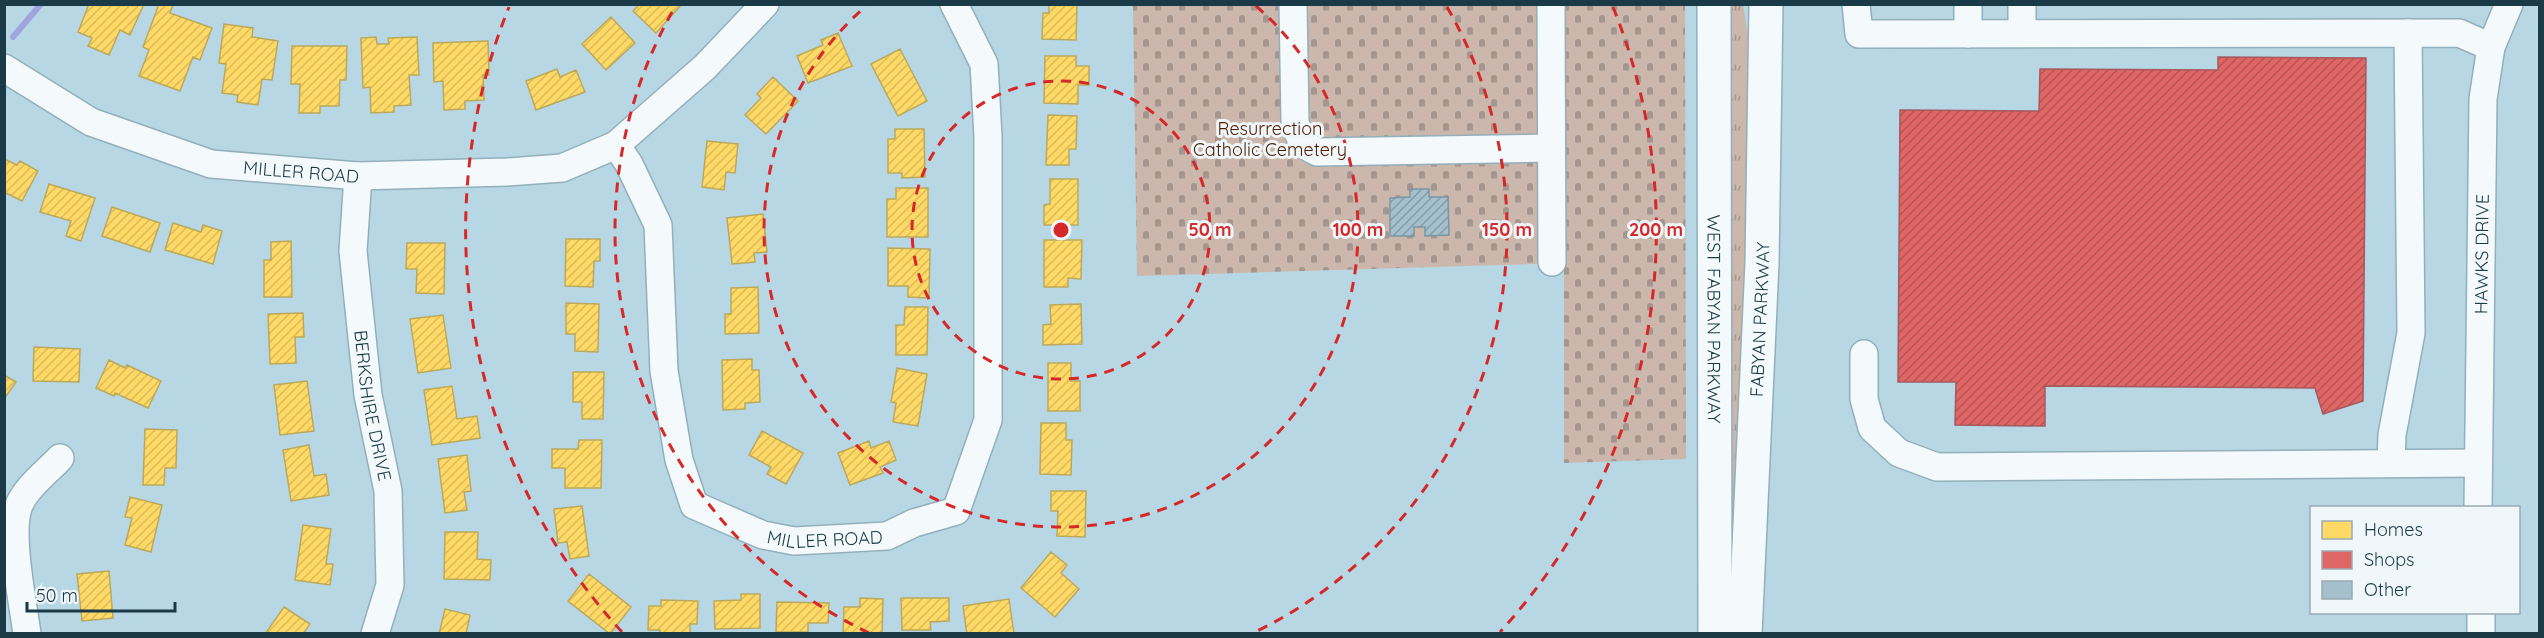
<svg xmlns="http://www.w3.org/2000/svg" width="2544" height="638" viewBox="0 0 2544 638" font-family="Quicksand,sans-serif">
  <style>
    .grass { fill: url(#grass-tufts) }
    .cemetery { fill: url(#cemetery-stones) }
    .homes { fill: url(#homes-hatch); stroke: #baa95d; stroke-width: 1.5 }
    .shops { fill: url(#shops-hatch); stroke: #a5595d; stroke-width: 1.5 }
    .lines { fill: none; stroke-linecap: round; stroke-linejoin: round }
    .stream { stroke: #a0a5df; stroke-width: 6 }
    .building { fill: url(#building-hatch); stroke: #7996a2; stroke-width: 1.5 }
    .minor-casing { stroke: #92afbb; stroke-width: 30 }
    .major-casing { stroke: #92afbb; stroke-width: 36 }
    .minor { stroke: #f4f9fb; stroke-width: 27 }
    .major { stroke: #f4f9fb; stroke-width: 33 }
    .ring { fill: none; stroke: #d62828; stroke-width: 3; stroke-dasharray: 10 8 }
    .labels { text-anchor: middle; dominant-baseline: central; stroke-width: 6; stroke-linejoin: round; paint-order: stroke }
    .park-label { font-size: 18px; fill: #4e1c00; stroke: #f0f7fa }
    .street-label { font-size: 18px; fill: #1a3a47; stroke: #f0f7fa }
    .centre { fill: #d62828; stroke: #f0f7fa; stroke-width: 3 }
    .ring-label { font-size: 18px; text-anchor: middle; font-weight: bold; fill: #d62828; stroke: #f0f7fa; stroke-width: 6; stroke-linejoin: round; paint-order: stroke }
  </style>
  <defs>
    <pattern id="grass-tufts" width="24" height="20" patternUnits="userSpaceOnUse" patternTransform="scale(1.5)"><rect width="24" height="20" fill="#cbb7ac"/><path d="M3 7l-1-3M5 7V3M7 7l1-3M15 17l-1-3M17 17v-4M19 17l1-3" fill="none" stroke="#a4968e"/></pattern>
    <pattern id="cemetery-stones" width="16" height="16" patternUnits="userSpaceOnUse" patternTransform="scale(1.5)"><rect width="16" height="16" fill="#cbb7ac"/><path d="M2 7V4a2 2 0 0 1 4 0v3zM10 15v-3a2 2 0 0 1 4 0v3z" fill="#a4968e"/></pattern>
    <pattern id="homes-hatch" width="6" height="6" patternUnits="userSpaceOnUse" patternTransform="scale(1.5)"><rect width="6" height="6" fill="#ffd966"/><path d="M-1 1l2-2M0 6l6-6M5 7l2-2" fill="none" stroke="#dabb5a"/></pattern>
    <pattern id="shops-hatch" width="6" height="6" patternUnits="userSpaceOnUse" patternTransform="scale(1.5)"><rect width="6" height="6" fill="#e06666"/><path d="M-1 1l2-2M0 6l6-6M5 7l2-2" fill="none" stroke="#b55556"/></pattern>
    <pattern id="building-hatch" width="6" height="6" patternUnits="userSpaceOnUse" patternTransform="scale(1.5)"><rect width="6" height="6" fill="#a4c0cd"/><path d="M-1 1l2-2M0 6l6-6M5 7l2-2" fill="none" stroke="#859da8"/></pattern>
  </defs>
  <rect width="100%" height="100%" fill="#b8d7e5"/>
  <path class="grass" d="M 1743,4 L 1760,111 L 1734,633 L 1724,634 L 1724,5 Z"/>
  <path class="cemetery" d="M 1133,5 L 1685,5 L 1686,459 L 1564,463 L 1564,263 L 1137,276 Z"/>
  <path class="homes" d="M 144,4 L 130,35 L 120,30 L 109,55 L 88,46 L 92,38 L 78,32 L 89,4 Z
    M 159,4 L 173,5 L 170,13 L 212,28 L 200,60 L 193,57 L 180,91 L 139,76 L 149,50 L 143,47 Z
    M 640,4 L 682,4 L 656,33 L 633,11 Z
    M 1049,4 L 1077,4 L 1076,40 L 1042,39 L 1043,13 L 1049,13 Z
    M 611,17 L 635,43 L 606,70 L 582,44 Z
    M 224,24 L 253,28 L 252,37 L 278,41 L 272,80 L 262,79 L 258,105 L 237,102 L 238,95 L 222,93 L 226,64 L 219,63 Z
    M 838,33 L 852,66 L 808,83 L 797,56 L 823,45 L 821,40 Z
    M 376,37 L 377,44 L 389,44 L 388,38 L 417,37 L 419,75 L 409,75 L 411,105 L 394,106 L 394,112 L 371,113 L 370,87 L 363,88 L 361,38 Z
    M 488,41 L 489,75 L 483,75 L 484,100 L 465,101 L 465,109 L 444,110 L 443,81 L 434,82 L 433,43 Z
    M 292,46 L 347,46 L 346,80 L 340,80 L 339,106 L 320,106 L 320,113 L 299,113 L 300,84 L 291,84 Z
    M 900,49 L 927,101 L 898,116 L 871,64 Z
    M 1045,56 L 1076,56 L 1076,66 L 1089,66 L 1089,85 L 1078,85 L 1078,104 L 1044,103 Z
    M 557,69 L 560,77 L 576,70 L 585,92 L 536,110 L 526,81 Z
    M 773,77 L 798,101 L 766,134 L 745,115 L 761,98 L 757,94 Z
    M 1048,115 L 1077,116 L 1076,149 L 1069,149 L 1069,165 L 1046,165 Z
    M 895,129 L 924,129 L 925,177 L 902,178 L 902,173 L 888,173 L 888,139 L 895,139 Z
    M 707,141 L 738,144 L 735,173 L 726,172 L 724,190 L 702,187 Z
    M 4,159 L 17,165 L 20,161 L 38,171 L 22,201 L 4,192 Z
    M 1050,179 L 1078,179 L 1078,225 L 1044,225 L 1044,205 L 1050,204 Z
    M 49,184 L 95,198 L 81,241 L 66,236 L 71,221 L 40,212 Z
    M 896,188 L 928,188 L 928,237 L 887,237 L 887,199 L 896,199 Z
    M 112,207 L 160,223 L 150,252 L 102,236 Z
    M 763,214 L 767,252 L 754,253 L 755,262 L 732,264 L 727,218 Z
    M 173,223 L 201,232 L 203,225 L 222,231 L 213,264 L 165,250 Z
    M 566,239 L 600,239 L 600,261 L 594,261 L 593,287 L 565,286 Z
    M 1044,240 L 1082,240 L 1081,279 L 1068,278 L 1068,287 L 1044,287 Z
    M 291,241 L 292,297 L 264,297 L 264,260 L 271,260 L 271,242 Z
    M 407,243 L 445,243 L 444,294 L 416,293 L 417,269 L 406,269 Z
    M 888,248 L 930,249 L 929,298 L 908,297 L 908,286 L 888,286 Z
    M 758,287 L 759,333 L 725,334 L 725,314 L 731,314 L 731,288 Z
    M 566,303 L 599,304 L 598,352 L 575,351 L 575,334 L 566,334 Z
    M 1081,304 L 1082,344 L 1043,345 L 1043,325 L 1051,324 L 1050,305 Z
    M 905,307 L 928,307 L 927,355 L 896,355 L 896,325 L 904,325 Z
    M 303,313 L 304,337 L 295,337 L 296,363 L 270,364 L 268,314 Z
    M 443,315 L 451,368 L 418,373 L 410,319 Z
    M 34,347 L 80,349 L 79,382 L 33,381 Z
    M 752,359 L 752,370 L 759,370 L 760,402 L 745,403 L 745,409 L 723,410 L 722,360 Z
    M 109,360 L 125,368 L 127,365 L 161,381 L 148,408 L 115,393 L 114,396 L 96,388 Z
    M 1048,363 L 1071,363 L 1071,381 L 1080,381 L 1080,411 L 1048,411 Z
    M 897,368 L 927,374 L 918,426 L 893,422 L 896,403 L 891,402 Z
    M 573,372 L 604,372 L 603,419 L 582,419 L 582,402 L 573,402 Z
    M 4,375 L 16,382 L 4,399 Z
    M 307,381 L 314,431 L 280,435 L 274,385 Z
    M 452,386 L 457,419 L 477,416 L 480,438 L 432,445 L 424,390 Z
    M 1041,423 L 1066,423 L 1066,440 L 1072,440 L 1071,475 L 1040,474 Z
    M 145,429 L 177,430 L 176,468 L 165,468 L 164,485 L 143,485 Z
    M 762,431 L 803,453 L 786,484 L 767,474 L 771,467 L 749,455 Z
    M 579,440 L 602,440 L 601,488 L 565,488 L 565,468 L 552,468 L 552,449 L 578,449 Z
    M 869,441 L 871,448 L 889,441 L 896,460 L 880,467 L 883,473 L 850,485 L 838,453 Z
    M 309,445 L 314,476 L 326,474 L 329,495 L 291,501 L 283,450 Z
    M 467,455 L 471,491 L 464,492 L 467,510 L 445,513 L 438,459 Z
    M 1051,491 L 1086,491 L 1085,537 L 1057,536 L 1058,511 L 1051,511 Z
    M 130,497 L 162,505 L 151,552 L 125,545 L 132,518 L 125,517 Z
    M 582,506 L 589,556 L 570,559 L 567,542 L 558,543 L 554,509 Z
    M 303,525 L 331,529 L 326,564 L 333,564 L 330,585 L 295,580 Z
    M 445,532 L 478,532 L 477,559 L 491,560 L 490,580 L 444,579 Z
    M 1051,552 L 1067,565 L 1061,573 L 1079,589 L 1055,617 L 1021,588 Z
    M 109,571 L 113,618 L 82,621 L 77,574 Z
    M 589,574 L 631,607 L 610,634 L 568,601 Z
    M 741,594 L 760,594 L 760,628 L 715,629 L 714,601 L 741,600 Z
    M 860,598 L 883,599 L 882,634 L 843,634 L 844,607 L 860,607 Z
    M 901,598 L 949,598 L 949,621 L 930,622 L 931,630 L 902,630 Z
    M 1009,599 L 1014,634 L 967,634 L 963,606 Z
    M 661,600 L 698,601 L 697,624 L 690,624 L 690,634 L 660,634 L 660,630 L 648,630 L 649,606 L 661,606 Z
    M 777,602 L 829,603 L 828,623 L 808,623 L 808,632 L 776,632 Z
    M 284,607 L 310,624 L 303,634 L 265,634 Z
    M 445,609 L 470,615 L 466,634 L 439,634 Z"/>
  <path class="shops" d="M 2218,57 L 2366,58 L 2363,401 L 2323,414 L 2315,388 L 2045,386 L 2045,426 L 1955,425 L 1956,382 L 1898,382 L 1900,110 L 2039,111 L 2040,69 L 2218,70 Z"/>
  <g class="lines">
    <path class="stream" d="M 13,37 L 41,4"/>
  </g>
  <path class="building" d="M 1410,189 L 1429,189 L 1429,197 L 1448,197 L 1449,235 L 1425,236 L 1425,227 L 1414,227 L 1414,236 L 1390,236 L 1390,198 L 1410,197 Z"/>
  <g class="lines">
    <g class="minor-casing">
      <g id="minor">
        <path d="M 1293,4 L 1295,122 C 1299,138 1302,145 1317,152 L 1551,148"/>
        <path d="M 1551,4 L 1552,262"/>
        <path d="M 1856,4 L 1859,34 L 2459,33 L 2491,47"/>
        <path d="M 1968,4 L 1968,34"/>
        <path d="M 2022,4 L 2022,33"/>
        <path id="s1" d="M 4,68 L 91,122 L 211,164 L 358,176 L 507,172 L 562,168 L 616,145 L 705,67 L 765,4"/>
        <path id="s2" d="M 616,145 L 629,164 L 658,225 L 664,371 L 679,460 L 694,505 L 763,535 L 794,541 L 887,536 L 914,523 L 956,511 L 988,420 L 988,137 L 984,64 L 954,4"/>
        <path id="s3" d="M 358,176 L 353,251 L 368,395 L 388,491 L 390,585 L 375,634"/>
        <path d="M 1864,354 L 1864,399 L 1872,428 L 1899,453 L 1937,467 L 2477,463"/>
        <path d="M 2391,463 L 2392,435 L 2411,333 L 2408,33"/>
        <path id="s4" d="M 2478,508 L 2483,99 L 2491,47 L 2509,4"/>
        <path d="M 2481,612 L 2481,634"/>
        <path d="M 27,634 C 23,603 9,536 18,508 C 24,489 47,472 60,458"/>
      </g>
    </g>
    <g class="major-casing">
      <g id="major">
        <path id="s5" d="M 1714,4 L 1715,634"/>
        <path id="s6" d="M 1745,634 L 1762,263 L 1766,4"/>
      </g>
    </g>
    <use href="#minor" class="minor"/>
    <use href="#major" class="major"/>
  </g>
  <g class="ring">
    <circle cx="1061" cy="230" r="149"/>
    <path d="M1256 6A297 297 0 1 1 866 6"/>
    <path d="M869 633A446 446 0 0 1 675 7M1447 7A446 446 0 0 1 1253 633"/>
    <path d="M622 632A595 595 0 0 1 509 7M1613 7A595 595 0 0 1 1500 632"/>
  </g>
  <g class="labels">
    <g class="park-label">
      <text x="1270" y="128">Resurrection<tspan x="1270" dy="21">Catholic Cemetery</tspan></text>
    </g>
    <g class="street-label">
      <text stroke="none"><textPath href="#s1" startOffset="320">MILLER ROAD</textPath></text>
      <text stroke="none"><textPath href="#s4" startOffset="254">HAWKS DRIVE</textPath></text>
      <text stroke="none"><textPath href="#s5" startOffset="315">WEST FABYAN PARKWAY</textPath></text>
      <text stroke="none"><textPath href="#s6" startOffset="315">FABYAN PARKWAY</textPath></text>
      <text stroke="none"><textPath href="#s3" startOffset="231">BERKSHIRE DRIVE</textPath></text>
      <text stroke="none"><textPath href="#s2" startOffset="512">MILLER ROAD</textPath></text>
    </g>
  </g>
  <circle cx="1061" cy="230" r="9" class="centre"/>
  <g class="ring-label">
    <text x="1210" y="236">50 m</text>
    <text x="1358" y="236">100 m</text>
    <text x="1507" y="236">150 m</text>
    <text x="1656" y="236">200 m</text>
  </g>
  <rect width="2544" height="638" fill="none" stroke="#1a3a47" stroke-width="12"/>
  <rect x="2310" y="506" width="210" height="108" fill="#f0f7fa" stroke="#9aabb2" stroke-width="1.5"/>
  <rect x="2322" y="521" width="30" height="18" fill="#ffd966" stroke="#9aabb2" stroke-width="1.5"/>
  <text x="2364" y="536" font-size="18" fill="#1a3a47">Homes</text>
  <rect x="2322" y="551" width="30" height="18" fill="#e06666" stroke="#9aabb2" stroke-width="1.5"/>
  <text x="2364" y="566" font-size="18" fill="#1a3a47">Shops</text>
  <rect x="2322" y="581" width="30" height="18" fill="#a4c0cd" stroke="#9aabb2" stroke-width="1.5"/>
  <text x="2364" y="596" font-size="18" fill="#1a3a47">Other</text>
  <path d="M27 602v9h148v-9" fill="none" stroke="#1a3a47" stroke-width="3"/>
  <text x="36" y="602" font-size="18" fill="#1a3a47" stroke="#f0f7fa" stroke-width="4.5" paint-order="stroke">50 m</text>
</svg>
